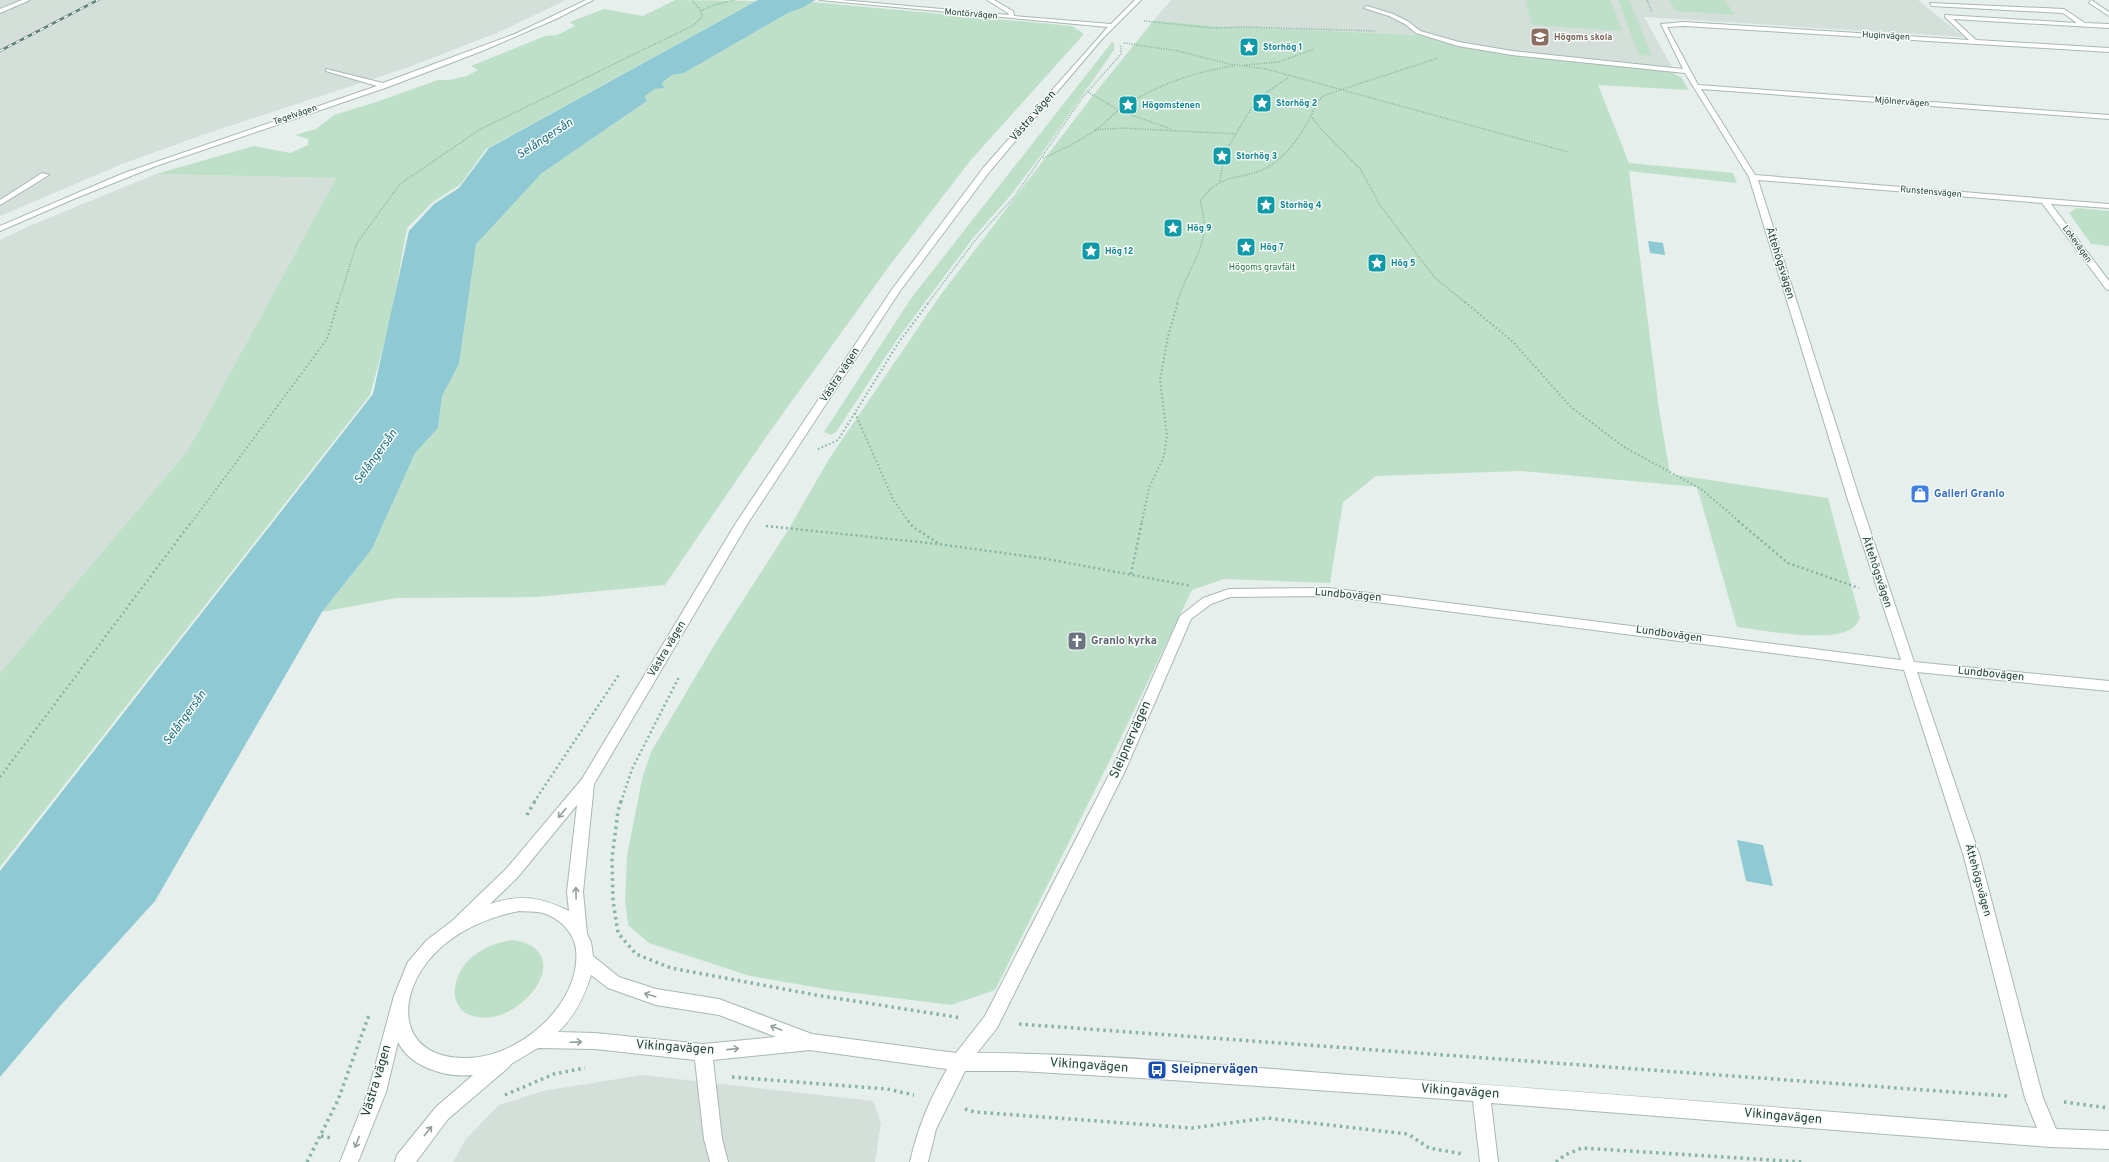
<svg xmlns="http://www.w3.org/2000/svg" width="2109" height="1162" viewBox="0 0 2109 1162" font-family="Overpass,sans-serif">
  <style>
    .built { fill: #d4dfda }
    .green { fill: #bfe0c8 }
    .water { fill: #8ec9d4 }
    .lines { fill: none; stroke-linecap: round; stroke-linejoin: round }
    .minor-casing { stroke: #a8b8b2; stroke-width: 2 }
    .path-far3 { stroke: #86b3a5; stroke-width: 1.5; stroke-dasharray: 1 1.5; stroke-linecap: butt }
    .path-far2 { stroke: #86b3a5; stroke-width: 2; stroke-dasharray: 1.5 2.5; stroke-linecap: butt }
    .path-far1 { stroke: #86b3a5; stroke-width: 2.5; stroke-dasharray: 2 3; stroke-linecap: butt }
    .path { stroke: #86b3a5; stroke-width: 3.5; stroke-dasharray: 2.5 4; stroke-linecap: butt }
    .minor { fill: #fff; fill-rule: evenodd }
    .rail-casing { stroke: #5f7d75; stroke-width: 2.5 }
    .rail { stroke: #f7fbf9; stroke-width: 1.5; stroke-dasharray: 4.5; stroke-linecap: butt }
    .oneway { stroke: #92a09c }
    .labels { text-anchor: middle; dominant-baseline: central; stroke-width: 3; stroke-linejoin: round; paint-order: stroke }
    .far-street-label { font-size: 9px; fill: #24423a; stroke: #f7fbf9 }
    .far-education-label { font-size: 9px; font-weight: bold; fill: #785e54; stroke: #f7fbf9; text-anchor: start }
    .far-culture-label { font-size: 9px; font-weight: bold; fill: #0d838f; stroke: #f7fbf9; text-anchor: start }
    .far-park-label { font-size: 9px; fill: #2d7a4b; stroke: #f7fbf9 }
    .street-label { font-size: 11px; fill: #24423a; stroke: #f7fbf9 }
    .shop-label { font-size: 11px; font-weight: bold; fill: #366cbe; stroke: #f7fbf9; text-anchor: start }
    .worship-label { font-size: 11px; font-weight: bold; fill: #5b616d; stroke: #f7fbf9; text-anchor: start }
    .water-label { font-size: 12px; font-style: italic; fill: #1c6f80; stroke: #f7fbf9 }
    .near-street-label { font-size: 13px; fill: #24423a; stroke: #f7fbf9 }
    .near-transit-label { font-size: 13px; font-weight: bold; fill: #164399; stroke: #f7fbf9; text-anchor: start }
  </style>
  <rect width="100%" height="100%" fill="#e6efeb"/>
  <path class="built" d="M 0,0 L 566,0 L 499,32 L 409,67 L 208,133 L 122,164 L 0,216 Z
    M 1171,0 L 1918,0 L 1964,37 L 1644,17 L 1676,74 L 1498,52 L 1463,47 L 1417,35 L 1245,27 L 1227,27 L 1154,20 Z
    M 156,174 L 336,178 L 188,450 L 0,673 L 0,240 L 29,226 Z
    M 642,1075 L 873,1101 L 881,1123 L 875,1162 L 453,1162 L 466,1139 L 499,1105 L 543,1091 Z"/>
  <path class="green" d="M 675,0 L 756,1 L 486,149 L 461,184 L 433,202 L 407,228 L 390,322 L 370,395 L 0,867 L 0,673 L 188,450 L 336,178 L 156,174 L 254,146 L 290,153 L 308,145 L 308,139 L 295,135 L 316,129 L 334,115 L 376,102 L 438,80 L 449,80 L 467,76 L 478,70 L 471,66 L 545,36 L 557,35 L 575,26 L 570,22 L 604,9 L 643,16 Z
    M 1525,0 L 1610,0 L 1622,31 L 1532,25 Z
    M 1618,0 L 1629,0 L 1652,56 L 1639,55 Z
    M 1669,0 L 1725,0 L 1735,15 L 1676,11 Z
    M 812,2 L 1072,26 L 1084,34 L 970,161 L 890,265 L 766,437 L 665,585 L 536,597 L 396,598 L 322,612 L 372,549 L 415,453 L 438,428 L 442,396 L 459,364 L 475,244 L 542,173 L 647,101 L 645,96 L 655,89 L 663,88 L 662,83 L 672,75 L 684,73 L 788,13 Z
    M 1154,20 L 1227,27 L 1245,27 L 1417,35 L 1463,47 L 1498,52 L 1667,71 L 1681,77 L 1689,90 L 1598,85 L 1629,163 L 1733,173 L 1737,183 L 1629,171 L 1659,409 L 1670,474 L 1828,498 L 1860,618 C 1858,621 1857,624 1855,626 C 1837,645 1762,630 1737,627 L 1697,487 L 1521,471 L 1376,476 L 1343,502 L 1330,583 L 1224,579 L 1192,590 L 1113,754 L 995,990 L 951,1005 L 831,990 L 750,976 L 649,943 L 628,925 L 625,900 L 627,856 L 642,779 L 651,752 L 713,647 L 790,527 L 829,459 L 939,297 L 1091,98 Z
    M 1112,42 L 1114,43 L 1114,50 L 1038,159 L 1011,195 L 973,238 L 896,341 L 836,432 L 831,435 L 824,432 L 912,297 Z
    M 2077,208 L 2109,211 L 2109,246 L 2091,244 L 2069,213 Z
    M 513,940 C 581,950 520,1030 473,1016 C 444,1007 454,972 472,957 C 485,947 497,942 513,940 Z"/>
  <path class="water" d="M 758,0 L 815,0 L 802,8 L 788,13 L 684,73 L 672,75 L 662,83 L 664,88 L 655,89 L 645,96 L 647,101 L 542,173 L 476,244 L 459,364 L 442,396 L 438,428 L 415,453 L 372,549 L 322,612 L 155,901 L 60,1006 L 0,1077 L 0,871 L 373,394 L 409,231 L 434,204 L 459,188 L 489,148 Z
    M 1648,241 L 1663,243 L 1665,255 L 1650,253 Z
    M 1737,840 L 1763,845 L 1773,886 L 1746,881 Z"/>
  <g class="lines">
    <g class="minor-casing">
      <path id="minor" d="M 22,0 L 30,0 L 0,13 L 0,9 Z
        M 586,0 L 593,0 L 556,19 L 482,51 L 388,87 L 156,166 L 76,198 L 0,231 L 0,226 L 124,173 L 377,86 L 326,71 L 326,69 L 383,83 L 515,34 Z
        M 820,0 L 841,0 L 1009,15 L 1008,13 L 987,0 L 994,0 L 1013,11 L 1014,16 L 1111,24 L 1135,0 L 1141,0 L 1102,39 L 990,171 L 900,291 L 748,523 L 594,784 L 583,892 L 587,934 L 591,942 L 593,956 L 619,977 L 656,989 L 719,999 L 812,1034 L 956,1053 L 985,1016 L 1111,771 L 1180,616 L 1203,598 L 1229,589 L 1329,588 L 1901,660 L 1848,500 L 1749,177 L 1685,73 L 1512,55 L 1458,46 L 1416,33 L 1405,24 L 1389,16 L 1364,8 L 1367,6 L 1393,14 L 1409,22 L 1420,31 L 1459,42 L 1512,51 L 1683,69 L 1661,24 L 1684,22 L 1969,40 L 1945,17 L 1945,15 L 2077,23 L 2063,13 L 1932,6 L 1930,3 L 2064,9 L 2085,23 L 2109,24 L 2109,28 L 1953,19 L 1976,40 L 2109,48 L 2109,52 L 1684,26 L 1667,27 L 1698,85 L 2109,115 L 2109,119 L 1701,89 L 1755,175 L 2109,204 L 2109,208 L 2051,204 L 2109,281 L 2109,290 L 2106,289 L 2042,203 L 1758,180 L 1860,500 L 1914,662 L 2109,681 L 2109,691 L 1917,672 L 1980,857 L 2043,1098 L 2056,1129 L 2109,1131 L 2109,1149 L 2050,1147 L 1491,1103 L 1498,1162 L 1480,1162 L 1473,1101 L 1157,1079 L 1019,1071 L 965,1071 L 936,1129 L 928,1162 L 910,1162 C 918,1127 929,1101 947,1069 L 810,1050 L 713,1060 L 722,1139 L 728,1162 L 710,1162 L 704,1139 L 695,1060 L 595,1049 L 538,1048 L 511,1064 L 509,1067 L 448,1119 L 416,1162 L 395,1162 L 397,1155 L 436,1107 L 473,1075 C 446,1078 410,1067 398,1042 L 386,1092 L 358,1162 L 340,1162 L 368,1092 L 394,996 L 408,962 L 427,940 L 452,921 L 507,868 L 582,779 L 736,523 L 893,288 L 984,167 L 1108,27 ZM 1329,596 L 1904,670 L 1964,857 L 2025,1098 L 2037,1128 C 1808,1110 1579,1091 1350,1075 C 1226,1066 1102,1053 977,1053 L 997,1028 L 1125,771 L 1191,619 L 1211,604 L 1230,597 ZM 577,805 L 567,892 L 569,911 C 540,897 521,894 490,904 L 517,878 ZM 519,911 C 527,912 536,911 543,913 C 559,918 574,932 576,949 C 582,1004 518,1059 465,1058 C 402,1058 394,1004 428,961 C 451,933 485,918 519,911 ZM 591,975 L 608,988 L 656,1005 L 719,1015 L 776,1037 L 703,1044 L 595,1033 L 558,1032 C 575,1016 584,997 591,975 Z
        M 2091,0 L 2109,12 L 2109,16 L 2089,3 Z
        M 42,173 L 49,175 L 0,205 L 0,200 Z"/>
    </g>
    <path class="path-far3" d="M 1647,0 L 1652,12
      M 701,11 L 714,5 L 735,0
      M 1144,21 L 1213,28 L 1245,27 L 1375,31
      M 1124,43 L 1178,51 L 1229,64 L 1266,69 L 1568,152
      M 1244,65 L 1279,62 L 1314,49
      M 1088,92 L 1120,111 L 1171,129
      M 1311,116 L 1320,128 L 1361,170 L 1380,205 L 1435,278 L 1466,303
      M 1095,130 L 1122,128 L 1236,134
      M 1043,158 C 1062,150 1080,141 1097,129 C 1104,124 1109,118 1115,113 C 1150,87 1192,72 1234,66
      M 1220,181 L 1225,152 L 1257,99 L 1289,77
      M 338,303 L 357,243 L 400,184 L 479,130 L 694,25 L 702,17 L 701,11 L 692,0
      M 928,303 L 977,238 L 1015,196 L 1082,98 L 1121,54 L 1121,46
      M 1177,303 C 1188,264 1214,245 1200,202 C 1221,168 1249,183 1274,163 C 1289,152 1300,136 1309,120 C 1314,111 1316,101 1325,95 L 1438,58"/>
    <path class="path-far2" d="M 1465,302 L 1513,342 L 1571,407 L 1624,447 L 1701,489 L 1740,522
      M 855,413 L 894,501 L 909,522
      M 818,449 L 838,440 L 899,342 L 929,302
      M 192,522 L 327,339 L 338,302
      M 1142,522 L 1149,488 L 1164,456 L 1167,435 L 1160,381 L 1168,336 L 1178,302"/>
    <path class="path-far1" d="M 908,521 L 913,527 L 938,543
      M 1738,521 L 1788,563 L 1859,588
      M 766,526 L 938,544 L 1047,559 L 1191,586
      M 1131,574 L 1142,521
      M 0,777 L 192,521
      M 534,802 L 620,673
      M 621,802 L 632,769 L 679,677"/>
    <path class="path" d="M 621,801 L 618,811 L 612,858 L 613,901 L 618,933 L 636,954 L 671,968 L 816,995 L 962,1018
      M 527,815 L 535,801
      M 1019,1024 L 2007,1096
      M 732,1077 L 887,1089 L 914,1095
      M 505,1095 L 554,1074 L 585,1068
      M 2064,1102 L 2109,1108
      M 965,1109 L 975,1112 L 1192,1128 L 1267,1118 L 1408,1134 L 1429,1148 L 1463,1154
      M 321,1136 L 332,1138
      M 307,1162 L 338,1100 L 369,1015
      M 1556,1162 L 1565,1155 L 1582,1148 L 1802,1162"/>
    <use href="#minor" class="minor"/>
    <g class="rail-casing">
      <path id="rail" d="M 0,51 L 98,0"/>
    </g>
    <use href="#rail" class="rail"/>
  </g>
  <defs><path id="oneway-shaft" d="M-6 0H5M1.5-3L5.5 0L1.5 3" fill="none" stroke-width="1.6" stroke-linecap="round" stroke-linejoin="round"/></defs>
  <g class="oneway">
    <use href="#oneway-shaft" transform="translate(562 813) rotate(130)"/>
    <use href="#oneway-shaft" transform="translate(576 893) rotate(-91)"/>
    <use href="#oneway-shaft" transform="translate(650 995) rotate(-163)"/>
    <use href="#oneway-shaft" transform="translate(776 1028) rotate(-160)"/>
    <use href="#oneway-shaft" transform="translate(576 1042) rotate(-2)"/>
    <use href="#oneway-shaft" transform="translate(733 1049) rotate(-6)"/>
    <use href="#oneway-shaft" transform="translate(428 1131) rotate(-51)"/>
    <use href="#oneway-shaft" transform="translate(357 1142) rotate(111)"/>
  </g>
  <defs>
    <g id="school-square" transform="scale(1)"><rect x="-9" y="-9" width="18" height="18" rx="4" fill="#8d6e63" stroke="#f7fbf9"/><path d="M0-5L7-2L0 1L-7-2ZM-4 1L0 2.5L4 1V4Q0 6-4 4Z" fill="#fff"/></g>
    <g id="sight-square" transform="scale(1)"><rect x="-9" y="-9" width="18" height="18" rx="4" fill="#0f9aa8" stroke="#f7fbf9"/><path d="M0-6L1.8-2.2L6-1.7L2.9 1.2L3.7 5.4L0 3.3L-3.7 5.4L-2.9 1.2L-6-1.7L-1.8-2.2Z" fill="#fff"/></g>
    <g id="shop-square" transform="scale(1)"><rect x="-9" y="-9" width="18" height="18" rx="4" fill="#3f7fe0" stroke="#f7fbf9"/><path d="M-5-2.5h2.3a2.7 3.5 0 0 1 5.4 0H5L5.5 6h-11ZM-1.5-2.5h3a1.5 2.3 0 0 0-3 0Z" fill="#fff"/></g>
    <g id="church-square" transform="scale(1)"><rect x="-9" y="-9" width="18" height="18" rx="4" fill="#6b7280" stroke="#f7fbf9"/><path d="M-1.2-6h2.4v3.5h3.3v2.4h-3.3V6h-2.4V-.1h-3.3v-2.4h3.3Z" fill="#fff"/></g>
    <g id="bus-square" transform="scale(1)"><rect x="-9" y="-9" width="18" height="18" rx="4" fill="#1a4fb4" stroke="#f7fbf9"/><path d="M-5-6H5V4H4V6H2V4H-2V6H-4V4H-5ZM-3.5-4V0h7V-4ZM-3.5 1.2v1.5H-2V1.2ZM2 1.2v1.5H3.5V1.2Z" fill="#fff"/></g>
  </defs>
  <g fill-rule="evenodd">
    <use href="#school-square" x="1540" y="37"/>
    <use href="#sight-square" x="1249" y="47"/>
    <use href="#sight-square" x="1262" y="103"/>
    <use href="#sight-square" x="1128" y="105"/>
    <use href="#sight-square" x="1222" y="156"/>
    <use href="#sight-square" x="1266" y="205"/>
    <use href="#sight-square" x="1173" y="228"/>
    <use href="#sight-square" x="1246" y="247"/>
    <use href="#sight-square" x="1091" y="251"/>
    <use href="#sight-square" x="1377" y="263"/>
    <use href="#shop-square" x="1920" y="494"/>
    <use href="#church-square" x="1077" y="641"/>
    <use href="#bus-square" x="1157" y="1070"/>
  </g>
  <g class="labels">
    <g class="far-street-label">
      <text transform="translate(971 14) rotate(5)">Montörvägen</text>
      <text transform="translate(1886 36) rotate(3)">Huginvägen</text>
      <text transform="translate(1902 102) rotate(4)">Mjölnervägen</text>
      <text transform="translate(295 115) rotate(-19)">Tegelvägen</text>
      <text transform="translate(1931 192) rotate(5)">Runstensvägen</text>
      <text transform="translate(2077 244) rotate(54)">Lokevägen</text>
    </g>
    <g class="far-education-label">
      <text x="1554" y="37">Högoms skola</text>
    </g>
    <g class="far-culture-label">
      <text x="1263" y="47">Storhög 1</text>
      <text x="1276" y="103">Storhög 2</text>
      <text x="1142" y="105">Högomstenen</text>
      <text x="1236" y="156">Storhög 3</text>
      <text x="1280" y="205">Storhög 4</text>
      <text x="1187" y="228">Hög 9</text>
      <text x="1260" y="247">Hög 7</text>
      <text x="1105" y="251">Hög 12</text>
      <text x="1391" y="263">Hög 5</text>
    </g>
    <g class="far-park-label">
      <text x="1262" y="267">Högoms gravfält</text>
    </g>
    <g class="street-label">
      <text transform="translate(1033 116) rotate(-49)">Västra vägen</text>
      <text transform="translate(1780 263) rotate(73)">Ättehögsvägen</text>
      <text transform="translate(840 375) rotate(-57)">Västra vägen</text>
      <text transform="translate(1877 572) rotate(72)">Ättehögsvägen</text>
      <text transform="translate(1348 595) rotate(5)">Lundbovägen</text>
      <text transform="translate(1669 634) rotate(8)">Lundbovägen</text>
      <text transform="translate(667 649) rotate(-59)">Västra vägen</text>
      <text transform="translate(1991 674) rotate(6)">Lundbovägen</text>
      <text transform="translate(1978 880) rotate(75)">Ättehögsvägen</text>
    </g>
    <g class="shop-label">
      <text x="1934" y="494">Galleri Granlo</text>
    </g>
    <g class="worship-label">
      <text x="1091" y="641">Granlo kyrka</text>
    </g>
    <g class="water-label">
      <text transform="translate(545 139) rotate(-33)">Selångersån</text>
      <text transform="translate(376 457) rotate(-54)">Selångersån</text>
      <text transform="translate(185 718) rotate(-54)">Selångersån</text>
    </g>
    <g class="near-street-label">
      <text transform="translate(1131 740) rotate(-66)">Sleipnervägen</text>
      <text transform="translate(675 1048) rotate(4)">Vikingavägen</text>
      <text transform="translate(1089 1066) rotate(4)">Vikingavägen</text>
      <text transform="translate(377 1081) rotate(-73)">Västra vägen</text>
      <text transform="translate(1460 1092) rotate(4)">Vikingavägen</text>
      <text transform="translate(1783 1117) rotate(5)">Vikingavägen</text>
    </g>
    <g class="near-transit-label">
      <text x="1171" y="1070">Sleipnervägen</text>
    </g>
  </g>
</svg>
